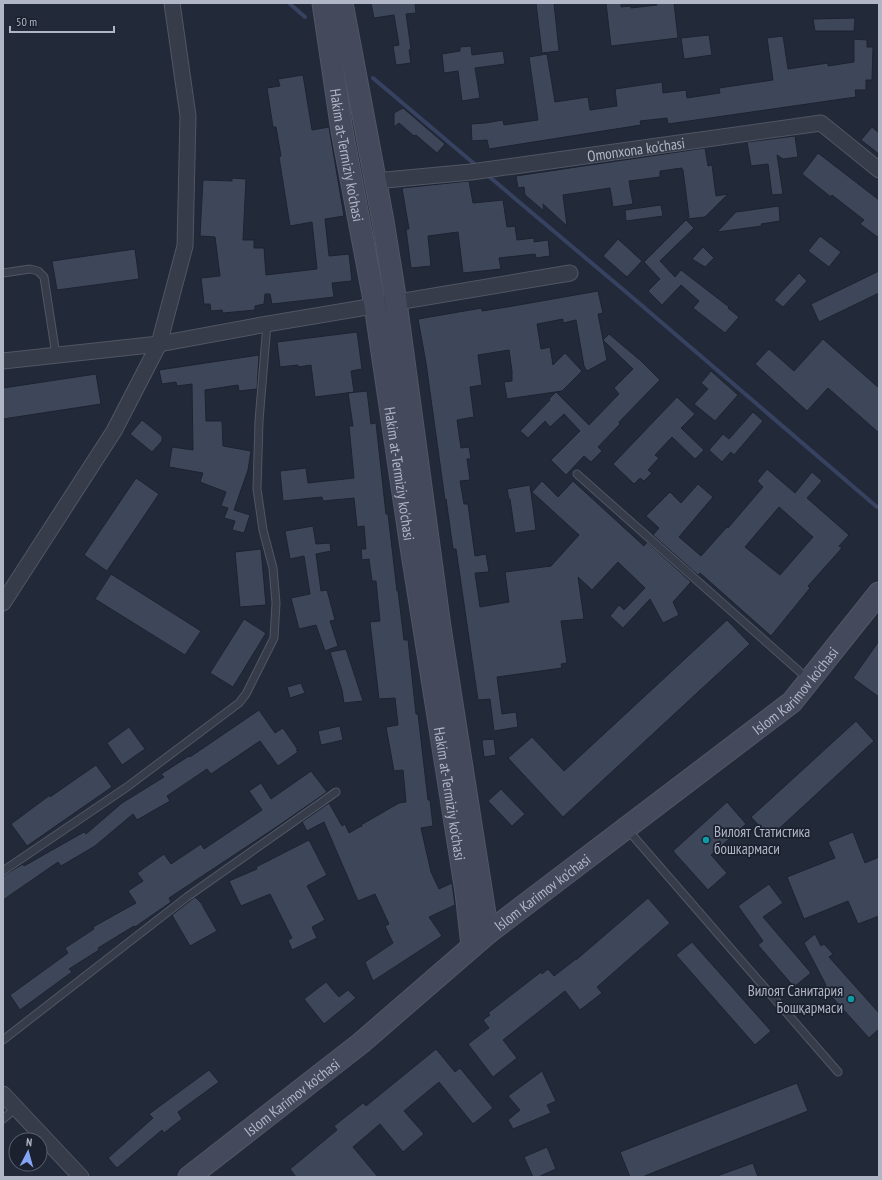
<svg xmlns="http://www.w3.org/2000/svg" width="882" height="1180" viewBox="0 0 882 1180" font-family="'PT Sans Narrow',sans-serif">
  <style>
    .lines { fill: none; stroke-linecap: round; stroke-linejoin: round }
    .stream { stroke: #364260; stroke-width: 4 }
    .building { fill: #3e4759; stroke: #1d2330; fill-rule: evenodd }
    .lane-casing { stroke: #515664; stroke-width: 9 }
    .street-casing { stroke: #515664; stroke-width: 17 }
    .secondary-casing { stroke: #515664; stroke-width: 23 }
    .lane { stroke: #363c4a; stroke-width: 7 }
    .street { stroke: #363c4a; stroke-width: 15 }
    .secondary { stroke: #444a5c; stroke-width: 21 }
    .culture-dot { fill: #0f9aa8; stroke: #1b212e; stroke-width: 1.5 }
    .labels { text-anchor: middle; dominant-baseline: central; stroke-width: 3.5; stroke-linejoin: round; paint-order: stroke }
    .street-label { font-size: 15px; fill: #b1b6c6; stroke: #1b212e }
    .poi-label { font-size: 15px; fill: #b1b6c6; stroke: #1b212e; text-anchor: start }
  </style>
  <rect width="100%" height="100%" fill="#222939"/>
  <g class="lines">
    <path class="stream" d="M 289,3 L 305,17
      M 373,78 L 478,167
      M 486,174 L 626,292 L 877,507"/>
  </g>
  <path class="building" d="M 371,3 L 415,3 L 416,13 L 406,14 L 411,49 L 409,50 L 411,63 L 396,65 L 393,46 L 399,45 L 394,15 L 374,18 Z
    M 536,3 L 554,3 L 559,51 L 542,53 Z
    M 606,3 L 621,3 L 621,7 L 631,6 L 631,8 L 657,5 L 656,3 L 674,3 L 678,38 L 611,46 Z
    M 855,18 L 854,31 L 815,31 L 813,19 Z
    M 709,35 L 712,55 L 684,59 L 681,38 Z
    M 783,36 L 788,69 L 828,63 L 828,66 L 854,62 L 854,39 L 867,40 L 867,47 L 873,47 L 872,80 L 866,80 L 866,90 L 855,90 L 856,97 L 668,124 L 667,118 L 640,121 L 641,125 L 489,149 L 487,140 L 472,141 L 471,124 L 485,123 L 503,120 L 504,125 L 538,120 L 529,57 L 547,54 L 555,102 L 588,97 L 590,110 L 617,106 L 615,89 L 662,82 L 663,93 L 686,90 L 687,98 L 720,93 L 719,88 L 773,80 L 767,38 Z
    M 471,46 L 472,55 L 503,51 L 505,64 L 475,68 L 480,98 L 462,101 L 458,71 L 444,73 L 442,54 L 460,51 L 460,47 Z
    M 303,75 L 312,130 L 329,127 L 344,216 L 325,219 L 329,256 L 349,254 L 352,281 L 332,283 L 334,297 L 272,304 L 270,294 L 265,294 L 264,304 L 255,306 L 255,310 L 223,313 L 222,310 L 211,311 L 210,304 L 204,304 L 201,278 L 220,276 L 215,237 L 200,236 L 203,180 L 232,181 L 232,178 L 246,179 L 243,240 L 254,240 L 254,248 L 264,248 L 266,275 L 317,269 L 312,222 L 290,226 L 279,157 L 281,156 L 276,127 L 273,127 L 267,88 L 280,86 L 278,79 Z
    M 403,108 L 445,144 L 437,153 L 416,135 L 414,136 L 399,123 L 394,127 L 394,113 Z
    M 872,127 L 879,133 L 879,154 L 861,140 Z
    M 795,136 L 798,157 L 783,159 L 777,155 L 783,194 L 772,195 L 768,164 L 751,166 L 747,142 Z
    M 705,148 L 708,166 L 712,165 L 716,196 L 728,194 L 705,217 L 687,219 L 689,217 L 683,170 L 682,170 L 682,168 L 660,171 L 660,177 L 629,181 L 633,204 L 613,207 L 610,188 L 563,195 L 567,226 L 543,204 L 544,211 L 525,195 L 524,187 L 518,188 L 516,176 Z
    M 818,153 L 879,200 L 879,238 L 860,224 L 864,220 L 832,195 L 831,197 L 802,174 Z
    M 469,181 L 473,203 L 503,200 L 507,227 L 515,226 L 517,240 L 534,238 L 534,242 L 548,240 L 550,256 L 536,258 L 535,254 L 499,258 L 501,269 L 463,273 L 458,232 L 428,236 L 431,266 L 411,268 L 406,229 L 409,229 L 402,188 Z
    M 661,205 L 663,216 L 626,221 L 625,210 Z
    M 779,206 L 780,221 L 761,224 L 762,226 L 717,232 L 736,212 Z
    M 686,220 L 694,228 L 660,261 L 675,277 L 681,270 L 729,307 L 728,308 L 739,317 L 725,333 L 693,308 L 699,301 L 681,285 L 662,305 L 648,291 L 660,279 L 644,262 Z
    M 820,236 L 841,252 L 829,267 L 808,251 Z
    M 618,239 L 642,261 L 627,277 L 603,256 Z
    M 703,247 L 714,258 L 705,267 L 692,259 Z
    M 135,249 L 139,279 L 57,290 L 52,261 Z
    M 879,271 L 879,293 L 819,322 L 811,304 Z
    M 799,273 L 807,281 L 783,307 L 774,300 Z
    M 598,291 L 603,313 L 598,314 L 607,360 L 587,371 L 584,366 L 576,320 L 563,323 L 563,319 L 537,324 L 541,349 L 550,347 L 553,365 L 565,353 L 582,371 L 562,391 L 507,399 L 504,382 L 512,381 L 512,371 L 509,350 L 478,355 L 482,385 L 470,387 L 474,417 L 457,420 L 461,448 L 469,447 L 471,459 L 467,459 L 470,480 L 460,481 L 464,504 L 468,504 L 475,556 L 486,554 L 489,572 L 475,573 L 480,607 L 509,602 L 505,572 L 551,566 L 579,535 L 532,492 L 542,481 L 558,497 L 573,481 L 644,546 L 647,542 L 691,582 L 673,602 L 679,615 L 663,623 L 650,599 L 623,628 L 610,616 L 619,605 L 624,610 L 645,588 L 618,562 L 592,590 L 578,577 L 584,619 L 561,621 L 567,663 L 561,664 L 562,668 L 497,677 L 502,714 L 516,712 L 518,727 L 494,731 L 490,699 L 478,700 L 456,549 L 453,549 L 446,499 L 445,500 L 426,363 L 418,319 L 482,308 L 482,311 L 513,306 Z
    M 357,332 L 362,369 L 351,371 L 354,392 L 315,397 L 311,365 L 298,367 L 298,365 L 280,367 L 277,342 Z
    M 609,334 L 641,361 L 660,380 L 619,422 L 620,424 L 598,447 L 602,451 L 591,462 L 584,456 L 566,475 L 551,460 L 580,431 L 564,414 L 550,427 L 545,421 L 528,438 L 520,431 L 550,400 L 549,399 L 556,392 L 589,425 L 619,394 L 614,388 L 633,369 L 603,340 Z
    M 823,339 L 879,388 L 879,433 L 828,388 L 807,411 L 755,364 L 769,349 L 794,371 Z
    M 259,355 L 257,389 L 239,391 L 238,385 L 205,390 L 206,421 L 222,421 L 223,446 L 251,451 L 248,470 L 234,510 L 250,515 L 244,533 L 232,530 L 235,521 L 224,518 L 228,508 L 221,506 L 226,492 L 200,482 L 203,473 L 169,467 L 172,447 L 193,450 L 192,384 L 177,386 L 176,382 L 162,384 L 159,370 Z
    M 711,371 L 738,395 L 715,421 L 694,404 L 708,389 L 701,383 Z
    M 96,374 L 101,404 L 3,419 L 3,388 Z
    M 367,391 L 371,424 L 376,423 L 386,514 L 388,514 L 397,591 L 398,591 L 404,640 L 408,640 L 416,714 L 418,714 L 428,800 L 430,800 L 433,826 L 421,828 L 431,872 L 439,889 L 452,883 L 455,905 L 429,917 L 442,936 L 373,981 L 365,962 L 393,943 L 385,926 L 389,924 L 375,894 L 358,901 L 324,822 L 307,831 L 302,822 L 329,803 L 342,826 L 345,824 L 349,833 L 361,826 L 362,827 L 361,825 L 399,803 L 406,802 L 403,770 L 394,771 L 386,727 L 398,725 L 395,698 L 379,699 L 370,622 L 380,621 L 376,581 L 372,581 L 369,559 L 362,560 L 361,549 L 366,549 L 364,526 L 357,527 L 354,498 L 323,501 L 322,497 L 283,501 L 280,471 L 306,468 L 308,483 L 354,478 L 349,426 L 353,426 L 348,393 Z
    M 677,397 L 695,414 L 681,428 L 704,450 L 695,459 L 672,437 L 655,455 L 659,458 L 648,470 L 652,473 L 644,481 L 640,478 L 634,484 L 613,464 Z
    M 753,412 L 763,421 L 734,455 L 731,452 L 722,462 L 709,450 L 723,434 L 729,439 Z
    M 142,420 L 162,436 L 162,441 L 152,452 L 130,434 Z
    M 767,469 L 795,493 L 812,472 L 822,481 L 807,498 L 849,535 L 839,546 L 842,548 L 808,586 L 810,588 L 771,636 L 700,573 L 698,575 L 653,535 L 659,528 L 646,516 L 670,492 L 681,503 L 698,484 L 713,497 L 679,537 L 701,556 L 727,527 L 728,528 L 763,487 L 757,481 ZM 779,507 L 813,537 L 780,575 L 745,547 Z
    M 136,478 L 159,494 L 107,571 L 84,555 Z
    M 530,485 L 536,530 L 515,533 L 510,499 L 509,499 L 507,489 Z
    M 313,526 L 316,544 L 330,543 L 331,551 L 316,554 L 321,591 L 327,590 L 335,620 L 330,621 L 338,646 L 325,651 L 316,625 L 299,629 L 291,598 L 310,594 L 304,556 L 290,559 L 285,531 Z
    M 261,549 L 266,605 L 240,607 L 235,552 Z
    M 111,574 L 201,631 L 185,655 L 95,599 Z
    M 244,619 L 266,633 L 233,687 L 210,673 Z
    M 727,620 L 750,644 L 563,817 L 508,758 L 532,737 L 564,771 Z
    M 879,641 L 879,697 L 853,678 Z
    M 346,649 L 363,701 L 344,703 L 342,690 L 330,652 Z
    M 301,683 L 305,693 L 290,698 L 287,687 Z
    M 259,710 L 275,733 L 283,728 L 298,750 L 296,750 L 298,752 L 278,766 L 260,741 L 211,774 L 207,769 L 167,796 L 170,801 L 137,820 L 133,814 L 95,846 L 61,866 L 58,862 L 3,900 L 3,876 L 23,864 L 24,866 L 84,832 L 86,834 L 122,803 L 164,777 L 161,774 L 189,756 L 190,757 Z
    M 856,721 L 874,741 L 770,837 L 751,817 Z
    M 340,726 L 343,740 L 321,745 L 318,731 Z
    M 129,727 L 145,749 L 122,765 L 107,743 Z
    M 494,739 L 496,755 L 484,757 L 482,740 Z
    M 96,765 L 112,787 L 27,846 L 11,824 L 50,795 L 50,797 Z
    M 311,771 L 327,792 L 275,828 L 169,898 L 171,902 L 135,927 L 134,926 L 98,948 L 99,950 L 69,969 L 72,972 L 20,1010 L 10,995 L 68,953 L 65,948 L 94,929 L 93,927 L 136,903 L 128,891 L 143,881 L 137,873 L 164,854 L 171,864 L 201,844 L 204,849 L 262,810 L 249,791 L 261,783 L 271,799 Z
    M 501,789 L 525,814 L 512,826 L 488,801 Z
    M 727,802 L 746,824 L 711,855 L 727,873 L 708,890 L 673,851 Z
    M 853,832 L 865,863 L 879,857 L 879,916 L 858,924 L 848,901 L 804,919 L 787,877 L 835,858 L 828,842 Z
    M 309,840 L 327,875 L 307,886 L 325,920 L 312,927 L 317,938 L 292,950 L 288,940 L 292,938 L 270,894 L 241,906 L 229,881 L 257,869 L 256,867 Z
    M 769,884 L 783,903 L 763,917 L 811,973 L 794,987 L 758,945 L 763,941 L 738,906 Z
    M 195,897 L 201,903 L 217,931 L 190,946 L 172,915 Z
    M 648,898 L 670,923 L 597,987 L 602,993 L 580,1010 L 565,991 L 503,1040 L 517,1058 L 493,1077 L 468,1044 L 489,1028 L 483,1020 L 490,1015 L 488,1013 L 541,972 L 542,974 L 548,969 L 554,976 L 576,959 L 576,960 Z
    M 815,934 L 821,946 L 824,944 L 833,954 L 829,957 L 879,1013 L 879,1029 L 869,1038 L 823,987 L 826,985 L 804,943 Z
    M 692,942 L 771,1031 L 755,1045 L 676,955 Z
    M 326,982 L 339,997 L 348,990 L 356,998 L 324,1024 L 304,999 Z
    M 436,1049 L 455,1072 L 460,1068 L 493,1108 L 473,1124 L 439,1082 L 404,1111 L 424,1134 L 403,1152 L 380,1124 L 353,1147 L 378,1177 L 296,1177 L 290,1169 L 337,1130 L 334,1126 L 363,1103 L 366,1106 Z
    M 209,1070 L 219,1082 L 178,1112 L 182,1119 L 164,1133 L 162,1130 L 117,1168 L 108,1158 L 153,1118 L 149,1114 Z
    M 542,1071 L 556,1101 L 547,1105 L 551,1113 L 513,1129 L 508,1120 L 520,1110 L 508,1096 Z
    M 797,1083 L 808,1111 L 642,1177 L 630,1177 L 620,1152 Z
    M 547,1147 L 556,1169 L 538,1177 L 533,1177 L 524,1157 Z
    M 753,1163 L 758,1177 L 717,1177 L 717,1176 Z"/>
  <g class="lines">
    <g class="lane-casing">
      <path id="lane" d="M 3,273 L 30,269 L 38,271 L 44,277 L 56,355
        M 577,474 L 809,680
        M 627,829 L 838,1072
        M 3,871 L 127,787 L 239,703 L 246,694 L 274,638 L 276,603 L 273,568 L 263,530 L 257,489 L 259,421 L 267,324
        M 3,1040 L 187,897 L 336,792
        M 3,1119 L 16,1108"/>
    </g>
    <g class="street-casing">
      <g id="street">
        <path id="s1" d="M 375,181 L 471,172 L 821,123 L 879,170"/>
        <path d="M 3,361 L 159,344 L 267,324 L 570,273"/>
        <path d="M 3,603 L 114,431 L 159,344 L 185,246 L 188,116 L 172,3"/>
        <path d="M 3,1094 L 81,1177"/>
      </g>
    </g>
    <g class="secondary-casing">
      <g id="secondary">
        <path id="s2" d="M 323,3 L 342,131 L 375,305 L 411,547 L 466,892 L 472,946"/>
        <path d="M 342,3 L 383,221 L 396,302 L 440,627 L 488,933"/>
        <path id="s3" d="M 189,1177 L 361,1043 L 488,933 L 792,702 L 879,593"/>
      </g>
    </g>
    <use href="#lane" class="lane"/>
    <use href="#street" class="street"/>
    <use href="#secondary" class="secondary"/>
  </g>
  <g class="culture-dot">
    <circle cx="706" cy="840" r="4"/>
    <circle cx="851" cy="999" r="4"/>
  </g>
  <g class="labels">
    <g class="street-label">
      <text stroke="none"><textPath href="#s1" startOffset="263">Omonxona ko'chasi</textPath></text>
      <text stroke="none"><textPath href="#s2" startOffset="154">Hakim at-Termiziy ko'chasi</textPath></text>
      <text stroke="none"><textPath href="#s2" startOffset="477">Hakim at-Termiziy ko'chasi</textPath></text>
      <text stroke="none"><textPath href="#s3" startOffset="778">Islom Karimov ko'chasi</textPath></text>
      <text stroke="none"><textPath href="#s2" startOffset="801">Hakim at-Termiziy ko'chasi</textPath></text>
      <text stroke="none"><textPath href="#s3" startOffset="454">Islom Karimov ko'chasi</textPath></text>
      <text stroke="none"><textPath href="#s3" startOffset="130">Islom Karimov ko'chasi</textPath></text>
    </g>
    <g class="poi-label">
      <text x="714" y="831">Вилоят Статистика<tspan x="714" dy="17">бошкармаси</tspan></text>
      <text x="843" y="990" text-anchor="end">Вилоят Санитария<tspan x="843" dy="17">Бошқармаси</tspan></text>
    </g>
  </g>
  <rect width="882" height="1180" fill="none" stroke="#b1b6c6" stroke-width="8"/>
  <g transform="translate(28 1152) rotate(6)"><circle r="19" fill="#1b212e" stroke="#575d6b"/>
  <path d="M0-3L7 15L0 10L-7 15Z" fill="#86a4f5"/>
  <text y="-6" font-size="11" font-weight="bold" text-anchor="middle" fill="#b1b6c6">N</text>
  </g>
  <path d="M10 26v6h104v-6" fill="none" stroke="#b1b6c6" stroke-width="2"/>
  <text x="16" y="26" font-size="12" fill="#b1b6c6" stroke="#1b212e" stroke-width="3" paint-order="stroke">50 m</text>
</svg>
